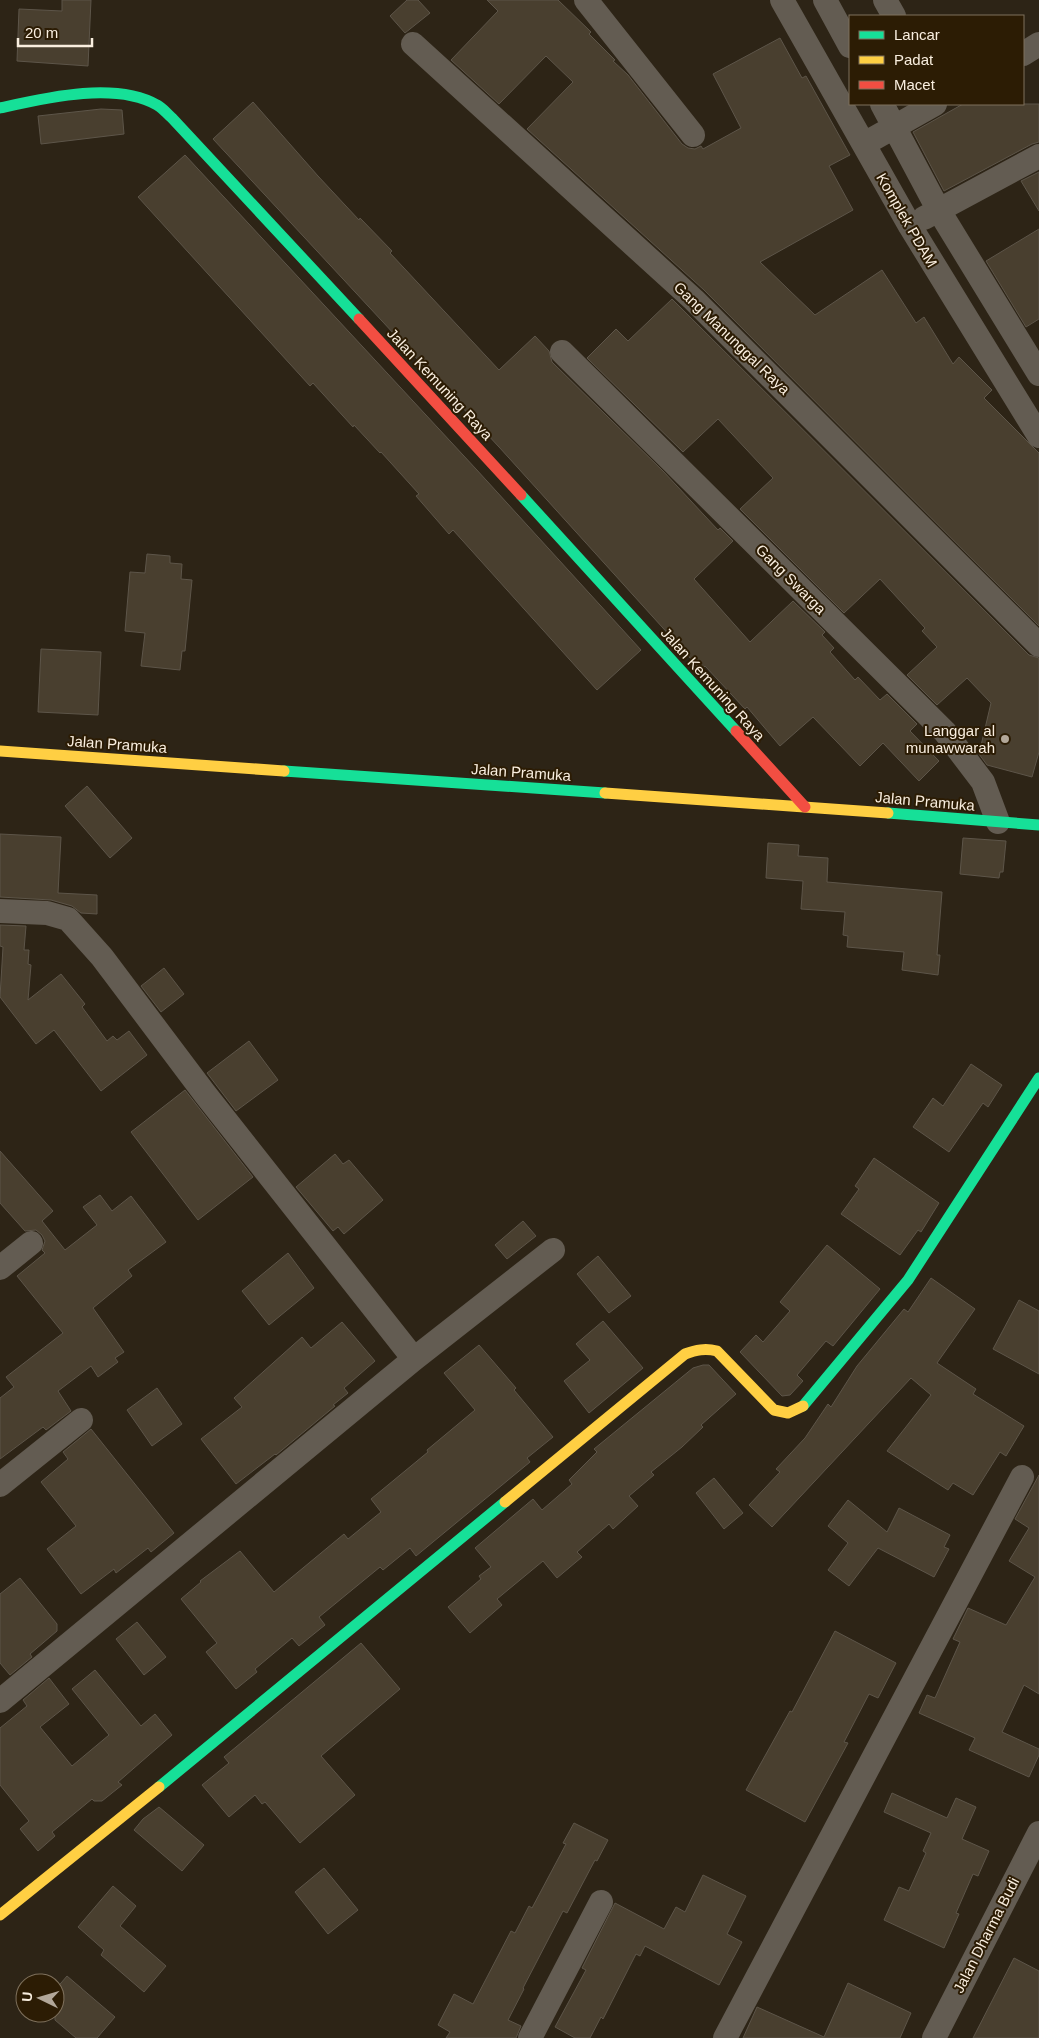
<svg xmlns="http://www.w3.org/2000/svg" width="1039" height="2038" viewBox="0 0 1039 2038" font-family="Helvetica,sans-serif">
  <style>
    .building { fill: #493f2f; stroke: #5d5549 }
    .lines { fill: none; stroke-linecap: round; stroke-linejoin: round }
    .street { stroke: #635c52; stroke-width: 24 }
    .fast { stroke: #16e098; stroke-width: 11 }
    .slow { stroke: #ffcf43; stroke-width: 11 }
    .jam { stroke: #f24e42; stroke-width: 11 }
    .poi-dot { fill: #b2a799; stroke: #2c1c04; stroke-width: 2 }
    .labels { text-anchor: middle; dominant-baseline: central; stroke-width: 4; stroke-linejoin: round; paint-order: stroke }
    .street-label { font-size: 15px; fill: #f9eedf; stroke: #2c1c04 }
    .poi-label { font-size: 15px; fill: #f9eedf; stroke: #2c1c04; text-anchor: end }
  </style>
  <rect width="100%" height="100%" fill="#2d2416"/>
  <path class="building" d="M 62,0 L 91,0 L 88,66 L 17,61 L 19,9 L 62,11 Z
    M 407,0 L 418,0 L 430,13 L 405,33 L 390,16 Z
    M 487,0 L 558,0 L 591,32 L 589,34 L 615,60 L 613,61 L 628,75 L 682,144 L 688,148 L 695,149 L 701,146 L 703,149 L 741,128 L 713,74 L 780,38 L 802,78 L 806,76 L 850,155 L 829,166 L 853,210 L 760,262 L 815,315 L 882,270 L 916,323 L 924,317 L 953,364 L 959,357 L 992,390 L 984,398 L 1039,453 L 1039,626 L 704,290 L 527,129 L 573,82 L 546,56 L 499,104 L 451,60 L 498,11 Z
    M 253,102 L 318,176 L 359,220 L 360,218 L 392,251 L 390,253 L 499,370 L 535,336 L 549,351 L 552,362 L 663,471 L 718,530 L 720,528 L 733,541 L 694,579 L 750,642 L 793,601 L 825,632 L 822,635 L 834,648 L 830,652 L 855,680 L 858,677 L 880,700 L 887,694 L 917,724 L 910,731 L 939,761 L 919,781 L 883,743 L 860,766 L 813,717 L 780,746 L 747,707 L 745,709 L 705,666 L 701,670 L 499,447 L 213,139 Z
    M 963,104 L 1039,104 L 1039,142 L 1032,144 L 944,191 L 913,132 Z
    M 101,109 L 122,110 L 124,134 L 41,144 L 38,116 Z
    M 185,155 L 476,469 L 641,650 L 597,690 L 453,530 L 449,534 L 416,496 L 419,494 L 381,452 L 380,453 L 354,425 L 353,427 L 313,383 L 310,386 L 138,197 Z
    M 1039,172 L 1039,211 L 1021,181 Z
    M 1039,229 L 1039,319 L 1026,327 L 986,261 Z
    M 672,299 L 1029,655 L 1039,658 L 1039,752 L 1032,777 L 987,765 L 979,754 L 991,703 L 967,678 L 937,705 L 907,675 L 937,647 L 922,631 L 925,628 L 880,579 L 844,613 L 740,509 L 773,478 L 718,419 L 683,452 L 587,358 L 616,329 L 628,341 Z
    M 147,554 L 170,556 L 170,563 L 182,564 L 181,579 L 192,580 L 185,651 L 182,651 L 180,670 L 141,666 L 145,633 L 125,631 L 130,572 L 145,573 Z
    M 41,649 L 101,652 L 98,715 L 38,712 Z
    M 87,786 L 132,838 L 110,858 L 65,806 Z
    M 0,834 L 61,837 L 58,893 L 97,895 L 97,914 L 81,913 L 72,906 L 51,900 L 0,897 Z
    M 963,838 L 1006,841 L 1003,872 L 1000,872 L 999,878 L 960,874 Z
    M 768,843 L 799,845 L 798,856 L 828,858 L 827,882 L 942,892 L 937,955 L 940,955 L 938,975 L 902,970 L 904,952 L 847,947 L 848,936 L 843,935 L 845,912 L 801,909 L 803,881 L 766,878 Z
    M 0,925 L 26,926 L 24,950 L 29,950 L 28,964 L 31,965 L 28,1000 L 61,974 L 85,1004 L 82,1007 L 107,1041 L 113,1036 L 117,1040 L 129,1031 L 147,1055 L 101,1091 L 54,1030 L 36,1044 L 0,997 L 3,947 L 0,946 Z
    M 164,968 L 184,994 L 161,1012 L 141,986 Z
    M 249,1041 L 278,1080 L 236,1111 L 207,1073 Z
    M 971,1064 L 1002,1085 L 988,1107 L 983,1103 L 949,1152 L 913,1127 L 933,1098 L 943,1106 Z
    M 185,1090 L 253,1177 L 198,1220 L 131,1132 Z
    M 0,1151 L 53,1211 L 42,1221 L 65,1250 L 97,1225 L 83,1207 L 100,1195 L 112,1211 L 131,1196 L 166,1242 L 128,1270 L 132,1276 L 93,1308 L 124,1352 L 115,1358 L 118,1362 L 98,1377 L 91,1366 L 58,1391 L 71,1411 L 46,1430 L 43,1427 L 0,1459 L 0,1398 L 14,1387 L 6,1377 L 63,1333 L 17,1276 L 45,1253 L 42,1250 L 45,1241 L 42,1235 L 36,1230 L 25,1231 L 0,1203 Z
    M 335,1154 L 343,1164 L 349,1160 L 383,1200 L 344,1234 L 338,1227 L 333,1231 L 296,1187 Z
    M 874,1158 L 939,1203 L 921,1232 L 918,1230 L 900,1255 L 841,1214 L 859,1189 L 855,1186 Z
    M 523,1221 L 536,1236 L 507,1259 L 495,1245 Z
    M 827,1245 L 880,1289 L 833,1346 L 826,1341 L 797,1375 L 803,1381 L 790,1395 L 782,1396 L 740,1352 L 756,1335 L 763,1342 L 790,1311 L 780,1302 Z
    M 288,1253 L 314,1288 L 269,1325 L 242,1291 Z
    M 598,1256 L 631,1296 L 609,1313 L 577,1274 Z
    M 931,1278 L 975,1309 L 937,1363 L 976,1389 L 973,1394 L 1024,1426 L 1006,1456 L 1000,1452 L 973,1495 L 953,1483 L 948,1490 L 887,1451 L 931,1395 L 911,1378 L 772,1527 L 749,1505 L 780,1472 L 776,1469 L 805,1438 L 828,1404 L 831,1407 L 857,1366 L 904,1309 L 908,1312 Z
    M 1019,1300 L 1039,1311 L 1039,1374 L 993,1349 Z
    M 603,1321 L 643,1368 L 589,1413 L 564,1381 L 590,1360 L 576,1344 Z
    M 342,1322 L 375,1361 L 344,1388 L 348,1393 L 333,1405 L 335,1406 L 276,1455 L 275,1454 L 236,1484 L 201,1439 L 242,1407 L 234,1398 L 302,1337 L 311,1348 Z
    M 479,1345 L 516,1388 L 514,1390 L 553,1437 L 527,1458 L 530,1462 L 416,1556 L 410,1548 L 383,1570 L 380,1567 L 319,1617 L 325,1625 L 299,1646 L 292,1638 L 255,1669 L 257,1672 L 236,1689 L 206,1652 L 217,1643 L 181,1599 L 201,1582 L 200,1581 L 240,1551 L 274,1592 L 344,1534 L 348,1539 L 381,1512 L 371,1499 L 428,1452 L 427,1450 L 475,1410 L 444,1373 Z
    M 703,1365 L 709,1365 L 736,1394 L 701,1425 L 703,1427 L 682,1447 L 651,1472 L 654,1475 L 629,1496 L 638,1506 L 613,1529 L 609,1524 L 577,1552 L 582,1557 L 557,1578 L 543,1561 L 497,1599 L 502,1605 L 470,1633 L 448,1607 L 481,1579 L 479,1576 L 491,1567 L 475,1548 L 533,1499 L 542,1510 L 572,1484 L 569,1480 L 597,1452 L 594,1449 L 693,1368 Z
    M 157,1388 L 182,1424 L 152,1446 L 127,1410 Z
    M 91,1429 L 174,1533 L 151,1552 L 148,1548 L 116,1573 L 114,1569 L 81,1594 L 47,1549 L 76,1526 L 41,1482 L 68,1459 L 63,1452 Z
    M 1039,1475 L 1039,1694 L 1024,1685 L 1002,1732 L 1039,1749 L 1039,1755 L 1029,1777 L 969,1750 L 975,1738 L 919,1713 L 927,1695 L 935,1698 L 960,1642 L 953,1639 L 968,1608 L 1006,1625 L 1035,1577 L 1009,1561 L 1029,1528 L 1015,1519 Z
    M 714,1478 L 743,1513 L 724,1529 L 696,1493 Z
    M 848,1500 L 887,1532 L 899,1508 L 950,1535 L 944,1547 L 949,1549 L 934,1577 L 878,1548 L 849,1586 L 828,1570 L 848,1543 L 828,1526 Z
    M 20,1578 L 57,1624 L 57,1631 L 30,1654 L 32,1657 L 10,1675 L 0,1663 L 0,1594 Z
    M 137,1622 L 166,1657 L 144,1675 L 116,1639 Z
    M 835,1631 L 896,1663 L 878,1698 L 869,1694 L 844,1742 L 848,1743 L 805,1822 L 746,1790 L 790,1711 L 792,1712 Z
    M 361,1643 L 400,1689 L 321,1756 L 355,1795 L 300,1843 L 265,1802 L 262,1804 L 255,1795 L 229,1817 L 202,1785 L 229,1763 L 224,1757 Z
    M 95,1670 L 141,1726 L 155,1714 L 172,1735 L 118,1782 L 122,1785 L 102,1801 L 94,1801 L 92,1799 L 52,1832 L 55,1836 L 38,1851 L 20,1829 L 29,1821 L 0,1785 L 0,1728 L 27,1706 L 23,1700 L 49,1678 L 69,1704 L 40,1727 L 72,1766 L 109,1735 L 72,1689 Z
    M 892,1793 L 947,1818 L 956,1798 L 976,1807 L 962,1839 L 989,1851 L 978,1876 L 973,1874 L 956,1913 L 959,1914 L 944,1948 L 884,1920 L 899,1887 L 909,1891 L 926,1853 L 923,1851 L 931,1833 L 884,1812 Z
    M 159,1807 L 204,1845 L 182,1871 L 134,1830 L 143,1819 Z
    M 574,1823 L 608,1840 L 597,1861 L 595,1860 L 567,1913 L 563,1911 L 523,1988 L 524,1989 L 508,2020 L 521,2026 L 516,2038 L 446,2038 L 450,2032 L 438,2025 L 454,1994 L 473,2004 L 511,1931 L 515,1933 L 529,1906 L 532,1908 L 566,1844 L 563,1843 Z
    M 324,1868 L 358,1910 L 328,1934 L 295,1892 Z
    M 703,1875 L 746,1896 L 727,1934 L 742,1942 L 719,1985 L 645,1946 L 640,1956 L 636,1954 L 603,2019 L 601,2017 L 590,2038 L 575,2038 L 555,2027 L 586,1970 L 582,1968 L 615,1903 L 664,1929 L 676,1907 L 685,1912 Z
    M 113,1886 L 136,1906 L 120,1926 L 166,1966 L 144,1992 L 101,1955 L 104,1950 L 78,1927 Z
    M 1014,1958 L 1039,1971 L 1039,2038 L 973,2038 Z
    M 67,1976 L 115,2017 L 97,2038 L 76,2038 L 55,2020 L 55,1990 Z
    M 848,1983 L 911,2013 L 900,2038 L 743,2038 L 757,2007 L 824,2037 Z"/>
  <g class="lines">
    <path class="street" d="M 586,0 L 693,135
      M 782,0 L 910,226 L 1039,436
      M 825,0 L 850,46
      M 885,0 L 894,16
      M 413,44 L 694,300 L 1039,645
      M 1023,54 L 1039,44
      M 882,104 L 938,209 L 1039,374
      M 864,144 L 935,104
      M 924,218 L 1039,156
      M 562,352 L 945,732 L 983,782 L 998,822
      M 0,911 L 47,913 L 68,919 L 102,957 L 205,1094 L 414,1359
      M 0,1268 L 31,1243
      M 0,1485 L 81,1420
      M 0,1701 L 414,1359 L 553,1250
      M 530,2038 L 601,1902
      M 725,2038 L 1022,1477
      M 934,2038 L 1039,1833"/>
    <path class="fast" d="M 0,108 C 45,98 115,81 157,105 C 163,108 167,114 172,118 L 359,319
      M 521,495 L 736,731
      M 284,771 L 605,793
      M 888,813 L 1039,825
      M 803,1406 L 908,1280 L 1039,1078
      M 159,1787 L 505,1502"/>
    <path class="slow" d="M 0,751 L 284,771
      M 605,793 L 888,813
      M 505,1502 L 685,1354 C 696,1350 705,1348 717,1351 L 774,1410 L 788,1413 L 803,1406
      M 0,1915 L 159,1787"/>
    <path class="jam" d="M 359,319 L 521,495
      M 736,731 L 805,807"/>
  </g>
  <circle class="poi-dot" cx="1005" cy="739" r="5"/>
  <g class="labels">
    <g class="street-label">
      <text transform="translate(907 220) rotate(60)">Komplek PDAM</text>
      <text transform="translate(732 338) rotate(44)">Gang Manunggal Raya</text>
      <text transform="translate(440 384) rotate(47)">Jalan Kemuning Raya</text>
      <text transform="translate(791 579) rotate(45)">Gang Swarga</text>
      <text transform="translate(713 684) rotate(48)">Jalan Kemuning Raya</text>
      <text transform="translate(117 744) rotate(4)">Jalan Pramuka</text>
      <text transform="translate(521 772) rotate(4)">Jalan Pramuka</text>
      <text transform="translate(925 801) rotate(5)">Jalan Pramuka</text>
      <text transform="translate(986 1935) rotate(-63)">Jalan Dharma Budi</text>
    </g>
    <g class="poi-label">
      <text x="995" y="730">Langgar al<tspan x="995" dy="17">munawwarah</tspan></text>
    </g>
  </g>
  <rect x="849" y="15" width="175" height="90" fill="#2c1c04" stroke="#7e705c"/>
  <rect x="859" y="31" width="25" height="8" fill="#16e098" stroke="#7e705c"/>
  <text x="894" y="40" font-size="15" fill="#f9eedf">Lancar</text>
  <rect x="859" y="56" width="25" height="8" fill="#ffcf43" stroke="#7e705c"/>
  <text x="894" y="65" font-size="15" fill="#f9eedf">Padat</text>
  <rect x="859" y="81" width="25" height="8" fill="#f24e42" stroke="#7e705c"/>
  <text x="894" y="90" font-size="15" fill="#f9eedf">Macet</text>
  <g transform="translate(40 1998) rotate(275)"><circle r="24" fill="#2c1c04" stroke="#7e705c"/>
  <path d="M0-4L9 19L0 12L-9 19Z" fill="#b2a799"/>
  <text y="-8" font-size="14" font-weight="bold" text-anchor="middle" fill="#f9eedf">U</text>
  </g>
  <path d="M18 38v8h74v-8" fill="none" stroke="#f9eedf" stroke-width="2.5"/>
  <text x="25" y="38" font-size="15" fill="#f9eedf" stroke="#2c1c04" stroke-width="4" paint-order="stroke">20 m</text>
</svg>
